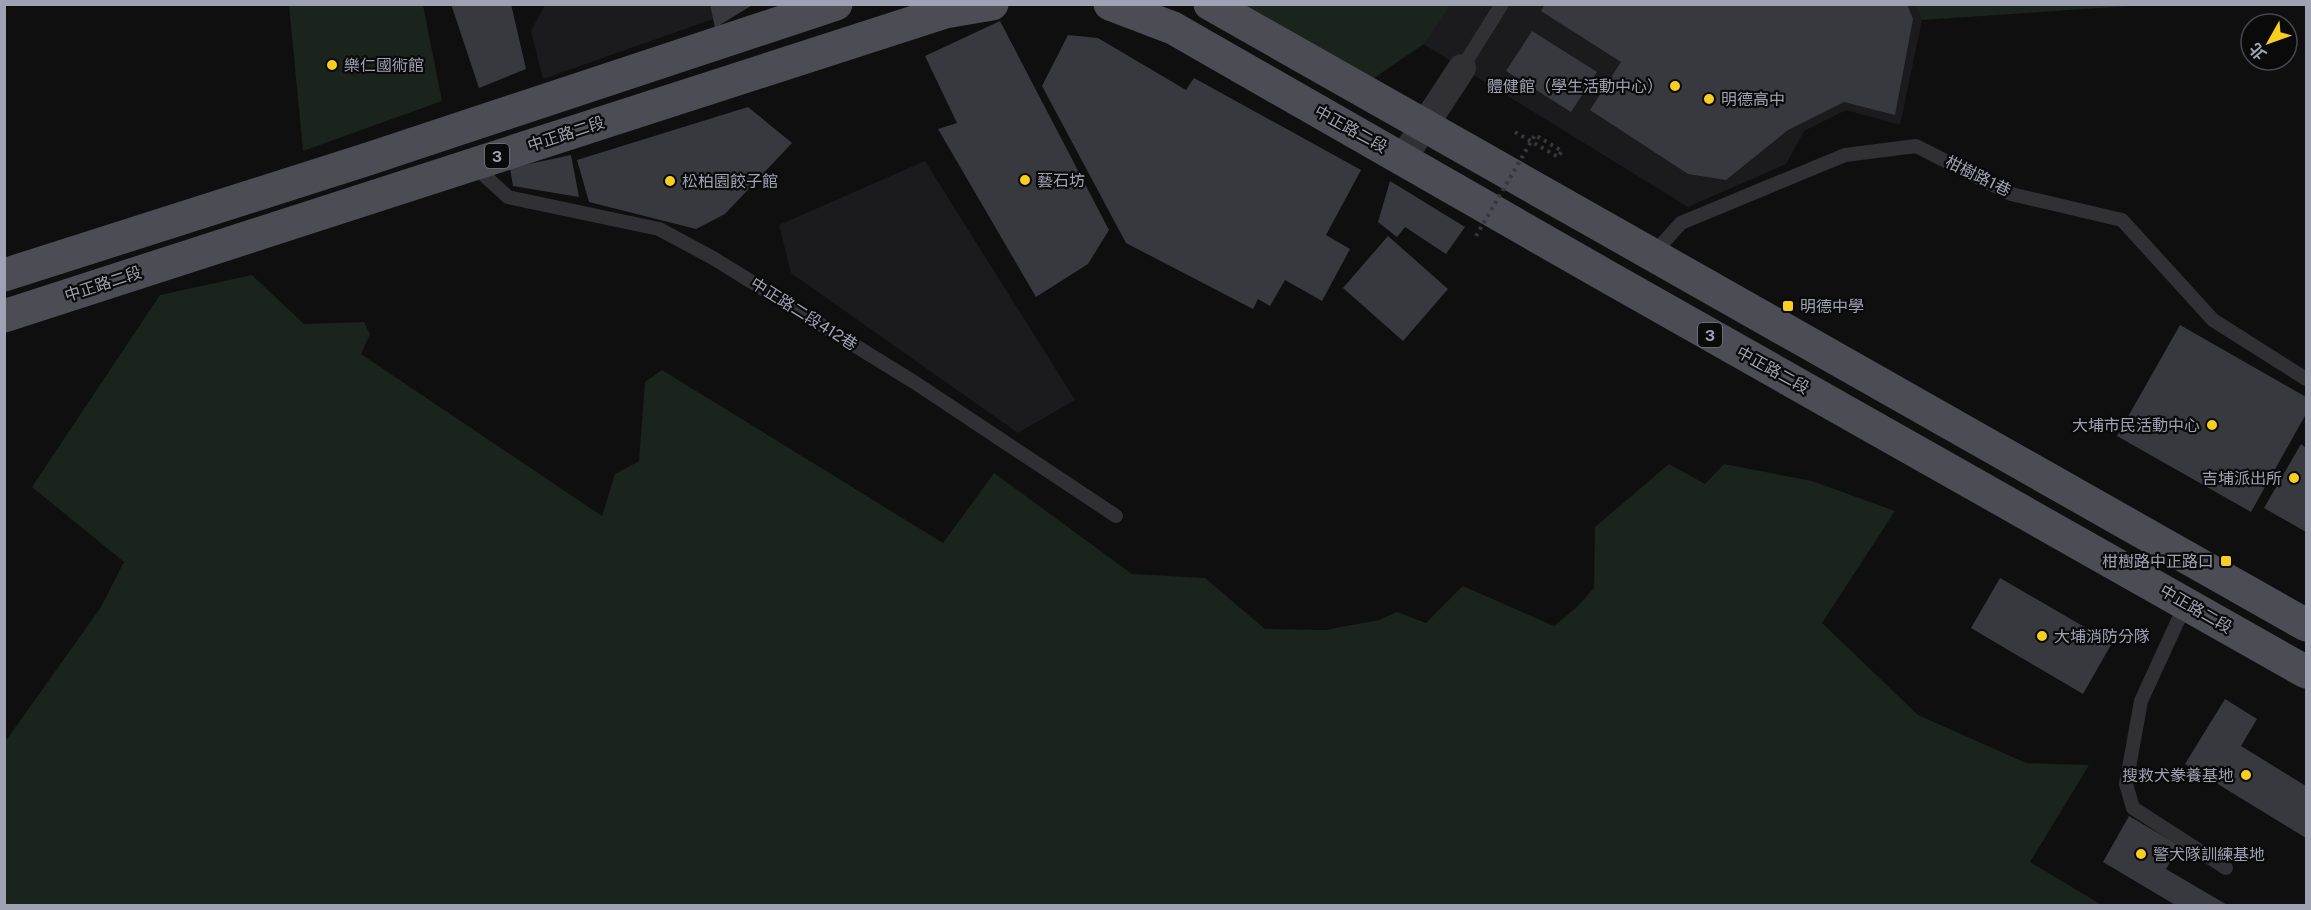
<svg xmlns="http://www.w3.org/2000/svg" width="2311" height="910" viewBox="0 0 2311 910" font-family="'Public Sans','Noto Sans TC',sans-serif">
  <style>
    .built { fill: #1b1b1d }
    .green { fill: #1b231d }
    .building { fill: #38393e }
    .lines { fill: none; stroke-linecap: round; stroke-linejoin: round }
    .path { stroke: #36373c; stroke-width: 4; stroke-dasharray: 3 4.5; stroke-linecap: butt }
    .lane { stroke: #303035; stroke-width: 14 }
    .street { stroke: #303035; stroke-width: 28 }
    .primary { stroke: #4c4c55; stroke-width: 33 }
    .path-bridge { stroke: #36373c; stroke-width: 4; stroke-dasharray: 3 4.5; stroke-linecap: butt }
    .poi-dot { fill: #f6cf21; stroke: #0a0a0b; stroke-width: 2 }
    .labels { text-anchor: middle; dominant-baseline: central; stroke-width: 4.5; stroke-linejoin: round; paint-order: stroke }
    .shield { fill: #0a0a0b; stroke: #727480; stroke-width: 1.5 }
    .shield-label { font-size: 15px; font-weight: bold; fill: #9fa2b2 }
    .poi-label { font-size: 16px; fill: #9fa2b2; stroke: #0a0a0b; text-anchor: start }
    .street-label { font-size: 16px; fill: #9fa2b2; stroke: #0a0a0b }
  </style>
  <rect width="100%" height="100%" fill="#0f0f10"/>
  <path class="built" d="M 1915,4 L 1922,20 L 1900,125 L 1846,110 L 1804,131 L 1786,164 L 1688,207 L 1360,5 Z
    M 545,5 L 753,5 L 543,79 L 531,31 Z
    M 925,161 L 1075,400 L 1018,433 L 791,273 L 779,225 Z"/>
  <path class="green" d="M 289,5 L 423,5 L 442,101 L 303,151 Z
    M 1243,5 L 1450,5 L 1424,44 L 1371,80 Z
    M 1915,5 L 2144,5 L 1922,20 Z
    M 252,275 L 304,324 L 364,322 L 370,334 L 361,354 L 602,516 L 615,474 L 639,461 L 645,382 L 662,370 L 943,543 L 994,473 L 1132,574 L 1205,578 L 1265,629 L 1325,630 L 1379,620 L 1397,612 L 1426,623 L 1463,586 L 1554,626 L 1577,607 L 1594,588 L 1595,527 L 1669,464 L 1705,484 L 1724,464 L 1812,481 L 1895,511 L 1822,623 L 1918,715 L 2026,763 L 2089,765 L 2030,862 L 2102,905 L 5,905 L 5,742 L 101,607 L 124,562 L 32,487 L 160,295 Z"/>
  <path class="building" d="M 451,4 L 511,4 L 526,69 L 479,88 Z
    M 710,4 L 754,4 L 715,28 Z
    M 1545,4 L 1907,4 L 1913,19 L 1895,115 L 1844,102 L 1788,130 L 1726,180 L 1688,174 L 1590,110 L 1621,62 L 1541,11 Z
    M 1000,21 L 1109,230 L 1088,264 L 1036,297 L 938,129 L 957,123 L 925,56 Z
    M 1532,31 L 1597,72 L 1571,112 L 1506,71 Z
    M 1068,35 L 1098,38 L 1186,90 L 1194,78 L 1361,170 L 1326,235 L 1350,249 L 1322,301 L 1285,280 L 1270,306 L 1258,299 L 1253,309 L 1126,243 L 1042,86 Z
    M 748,107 L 792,143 L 725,214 L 696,229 L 589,202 L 577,160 Z
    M 571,155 L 579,197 L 513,186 L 510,168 Z
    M 1390,181 L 1465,227 L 1446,254 L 1405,227 L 1397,237 L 1378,222 Z
    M 1388,236 L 1448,289 L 1403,341 L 1343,288 Z
    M 2180,325 L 2306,397 L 2306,414 L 2251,512 L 2117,436 Z
    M 2301,444 L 2306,448 L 2306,532 L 2264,508 Z
    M 2000,578 L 2112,643 L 2083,694 L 1971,628 Z
    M 2225,699 L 2257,719 L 2241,746 L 2306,786 L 2306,838 L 2185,764 Z
    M 2129,816 L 2180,846 L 2166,869 L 2229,906 L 2177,906 L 2103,862 Z"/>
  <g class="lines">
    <path class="path" d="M 1515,132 L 1558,157 L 1562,151 L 1535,135"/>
    <path class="lane" d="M 1462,68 L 1502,4
      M 473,165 L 508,197 L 659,229 L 713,258 L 914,382 L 1116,516
      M 1652,255 L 1681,223 L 1845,155 L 1916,146 L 2011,194 L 2122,220 L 2213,320 L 2306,379
      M 2186,603 L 2141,701 L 2126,784 L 2133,808 L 2226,868"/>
    <path class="street" d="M 1403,158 L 1462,68"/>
    <path class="primary" d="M 1110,4 L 1173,28 L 1601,273 L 2306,672
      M 1210,4 L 2306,625
      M 4,275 L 368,159 L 836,4
      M 4,316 L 945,12 L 992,4"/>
    <path class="path-bridge" d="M 1476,236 L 1535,135"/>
  </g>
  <g class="poi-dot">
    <circle cx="332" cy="65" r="6"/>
    <circle cx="1675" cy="86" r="6"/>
    <circle cx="1709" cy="99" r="6"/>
    <circle cx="1025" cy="180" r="6"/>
    <circle cx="670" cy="181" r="6"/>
    <rect x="1782" y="300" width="12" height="12" rx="3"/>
    <circle cx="2212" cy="425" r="6"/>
    <circle cx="2294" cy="478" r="6"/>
    <rect x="2220" y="555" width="12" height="12" rx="3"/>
    <circle cx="2042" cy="636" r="6"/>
    <circle cx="2246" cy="775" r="6"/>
    <circle cx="2141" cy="854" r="6"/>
  </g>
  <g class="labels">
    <g class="shield">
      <rect x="485" y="144" width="24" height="24" rx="4.5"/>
      <rect x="1698" y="323" width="24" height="24" rx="4.5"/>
    </g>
    <g class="shield-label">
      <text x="497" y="156">3</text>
      <text x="1710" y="335">3</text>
    </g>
    <g class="poi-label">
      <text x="344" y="65">樂仁國術館</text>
      <text x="1663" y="86" text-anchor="end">體健館（學生活動中心）</text>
      <text x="1721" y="99">明德高中</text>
      <text x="1037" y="180">藝石坊</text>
      <text x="682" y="181">松柏園餃子館</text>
      <text x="1800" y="306">明德中學</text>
      <text x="2200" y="425" text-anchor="end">大埔市民活動中心</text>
      <text x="2282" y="478" text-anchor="end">吉埔派出所</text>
      <text x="2214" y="561" text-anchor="end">柑樹路中正路口</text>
      <text x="2054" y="636">大埔消防分隊</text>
      <text x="2234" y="775" text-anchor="end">搜救犬豢養基地</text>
      <text x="2153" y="854">警犬隊訓練基地</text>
    </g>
    <g class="street-label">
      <text transform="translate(1351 129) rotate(29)">中正路二段</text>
      <text transform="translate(566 134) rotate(-18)">中正路二段</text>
      <text transform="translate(1978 176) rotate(26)">柑樹路1巷</text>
      <text transform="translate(103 284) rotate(-18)">中正路二段</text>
      <text transform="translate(804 314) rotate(32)">中正路二段412巷</text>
      <text transform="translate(1773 370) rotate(29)">中正路二段</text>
      <text transform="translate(2196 609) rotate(30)">中正路二段</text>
    </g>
  </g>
  <rect width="2311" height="910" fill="none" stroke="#9fa2b2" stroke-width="12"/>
  <g transform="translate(2269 42) rotate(230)"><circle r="28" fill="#0a0a0b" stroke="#46474e" stroke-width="1.5"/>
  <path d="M0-4.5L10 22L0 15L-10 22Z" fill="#f6cf21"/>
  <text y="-9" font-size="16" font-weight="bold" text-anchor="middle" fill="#9fa2b2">北</text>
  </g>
</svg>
